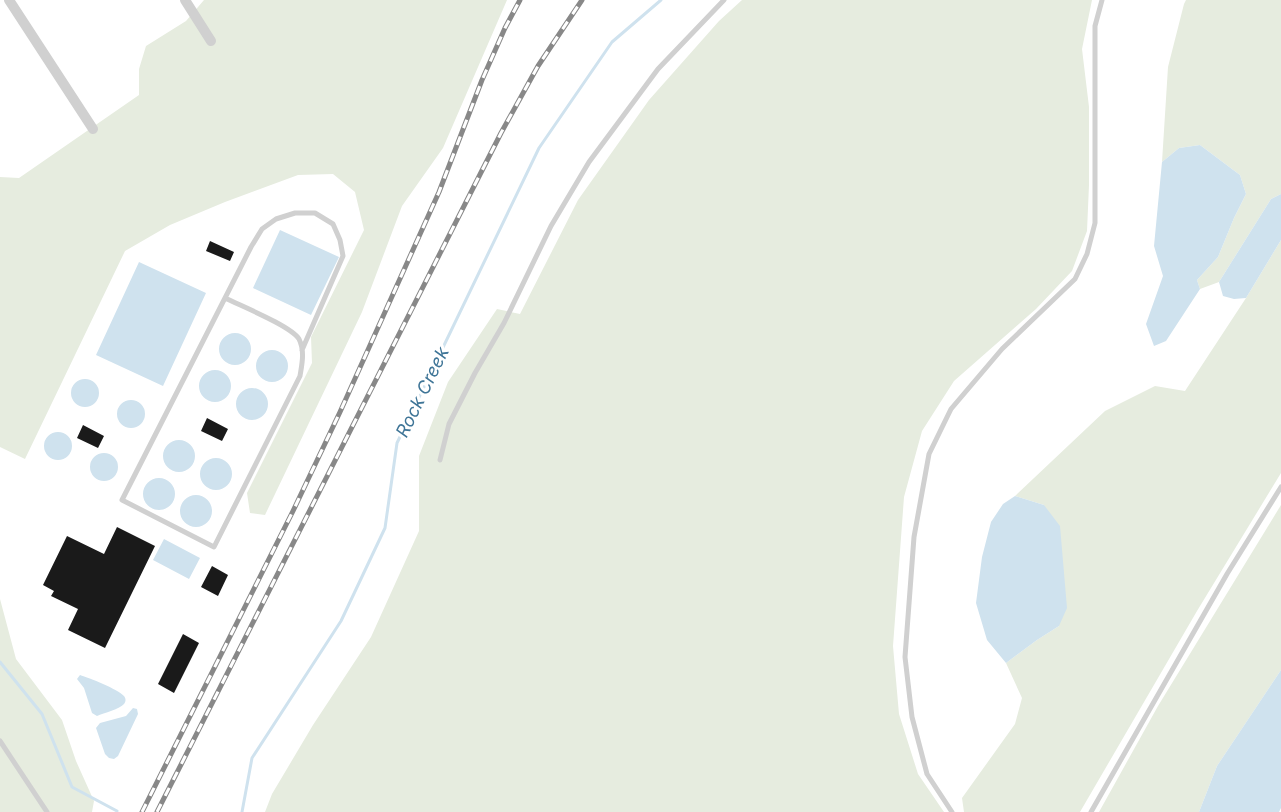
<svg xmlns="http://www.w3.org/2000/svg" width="1281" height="812" viewBox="0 0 1281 812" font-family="Inter,sans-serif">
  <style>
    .green { fill: #e6ecdf }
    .water { fill: #cfe2ee }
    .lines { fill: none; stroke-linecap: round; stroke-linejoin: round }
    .stream { stroke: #cfe2ee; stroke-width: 3 }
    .building { fill: #1a1a1a }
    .service { stroke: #d0d0d0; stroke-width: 5 }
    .minor { stroke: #d0d0d0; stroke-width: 10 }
    .rail-casing { stroke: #888; stroke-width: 5 }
    .rail { stroke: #fff; stroke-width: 3; stroke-dasharray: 9; stroke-linecap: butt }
    .labels { text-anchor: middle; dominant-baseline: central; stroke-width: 6; stroke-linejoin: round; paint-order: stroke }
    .water-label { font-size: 18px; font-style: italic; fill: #3f7597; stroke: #fff }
  </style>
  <rect width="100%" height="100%" fill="#fff"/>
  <path class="green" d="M 204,0 L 507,0 L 443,148 L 402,206 L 362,312 L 265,515 L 250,513 L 247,493 L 312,363 L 311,337 L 364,230 L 355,192 L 333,174 L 298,175 L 225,202 L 170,225 L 125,251 L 25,459 L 0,447 L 0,177 L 19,178 L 139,95 L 139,69 L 146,46 L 186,21 Z
    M 742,0 L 1092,0 L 1082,49 L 1089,107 L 1089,185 L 1087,231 L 1072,271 L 1036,309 L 954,381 L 922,431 L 904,497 L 893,646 L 899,714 L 918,774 L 944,812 L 265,812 L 272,794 L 313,725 L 371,637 L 419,531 L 419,456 L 448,382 L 497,309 L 520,314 L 578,200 L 649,100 L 719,21 Z
    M 1186,0 L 1281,0 L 1281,194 L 1271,199 L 1219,282 L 1200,289 L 1197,280 L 1218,257 L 1234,218 L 1246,194 L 1240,175 L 1200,145 L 1179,148 L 1162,162 L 1168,67 L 1184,4 Z
    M 1281,240 L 1281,473 L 1197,611 L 1080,812 L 964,812 L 962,798 L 1015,724 L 1022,698 L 1006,663 L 1037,640 L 1059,626 L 1044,505 L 1015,496 L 1105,411 L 1155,386 L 1185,391 L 1246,298 Z
    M 1281,505 L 1281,670 L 1217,766 L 1199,812 L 1099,812 L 1158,706 Z
    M 0,599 L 16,659 L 62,720 L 76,761 L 94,801 L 92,812 L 0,812 Z"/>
  <path class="water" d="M 1200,145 L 1240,175 L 1246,194 L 1234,218 L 1218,257 L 1197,280 L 1200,289 L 1166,341 L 1154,346 L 1146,324 L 1163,276 L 1154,246 L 1162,162 L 1179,148 Z
    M 1281,194 L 1281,240 L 1246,298 L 1234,299 L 1223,296 L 1219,282 L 1271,199 Z
    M 280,230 L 339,257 L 311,315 L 253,288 Z
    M 139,262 L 206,293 L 163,386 L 96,355 Z
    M219 349a16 16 0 1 1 32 0a16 16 0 1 1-32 0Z
    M256 366a16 16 0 1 1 32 0a16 16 0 1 1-32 0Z
    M199 386a16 16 0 1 1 32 0a16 16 0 1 1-32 0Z
    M71 393a14 14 0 1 1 28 0a14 14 0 1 1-28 0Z
    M236 404a16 16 0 1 1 32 0a16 16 0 1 1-32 0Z
    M117 414a14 14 0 1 1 28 0a14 14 0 1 1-28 0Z
    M44 446a14 14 0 1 1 28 0a14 14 0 1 1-28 0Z
    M163 456a16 16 0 1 1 32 0a16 16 0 1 1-32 0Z
    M90 467a14 14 0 1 1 28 0a14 14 0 1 1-28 0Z
    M200 474a16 16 0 1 1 32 0a16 16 0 1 1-32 0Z
    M143 494a16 16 0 1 1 32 0a16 16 0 1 1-32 0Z
    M180 511a16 16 0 1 1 32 0a16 16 0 1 1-32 0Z
    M 1015,496 L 1044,505 L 1060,526 L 1067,608 L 1059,626 L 1037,640 L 1006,663 L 987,640 L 976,603 L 982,557 L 991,522 L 1003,504 Z
    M 164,539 L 200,558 L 189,579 L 153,560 Z
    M 1281,670 L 1281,808 L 1279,812 L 1199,812 L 1217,766 Z
    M 80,675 C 89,678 118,689 124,696 C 126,699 126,701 124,704 C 120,709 104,713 97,716 L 92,713 L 84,688 L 77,679 Z
    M 133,708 L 137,709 L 138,714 L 118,756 L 114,759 L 109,758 L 105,754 L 96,728 L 100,723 L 126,716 Z"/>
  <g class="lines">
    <path class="stream" d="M 0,662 L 42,714 L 72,787 L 117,811
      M 242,812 L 252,758 L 341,621 L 385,528 L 397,443 L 539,148 L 612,42 L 661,0"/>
  </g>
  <path class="building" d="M 210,241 L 234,252 L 230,261 L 206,251 Z
    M 207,418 L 228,429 L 222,441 L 201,431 Z
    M 83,425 L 104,436 L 98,448 L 77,438 Z
    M 117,527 L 155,546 L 105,648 L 68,630 L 78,609 L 51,596 L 54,591 L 43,585 L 67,536 L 104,554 Z
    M 212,566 L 228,575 L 218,596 L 201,587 Z
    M 183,634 L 199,643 L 174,693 L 158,684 Z"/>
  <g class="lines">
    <path class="service" d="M 225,298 C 241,306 291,326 299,339 C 305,351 302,364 300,376 L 214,547 L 122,500 L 251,247 L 262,229 L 276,219 L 295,213 L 315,213 L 333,224 L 340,240 L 343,256 L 302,350
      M 440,460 L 449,424 L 475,373 L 504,323 L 551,226 L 589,162 L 658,69 L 724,0
      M 0,741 L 47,812
      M 952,812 L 927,774 L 912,717 L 905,657 L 914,537 L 929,454 L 951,409 L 1002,349 L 1075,279 L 1087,254 L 1095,223 L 1095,26 L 1102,0
      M 1091,812 L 1227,574 L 1281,487"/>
    <path class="minor" d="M 9,0 L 93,129
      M 185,0 L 211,41"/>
    <g class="rail-casing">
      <path id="rail" d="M 142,812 L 293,511 L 340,412 L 439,192 L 482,80 L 505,28 L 520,0
        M 157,812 L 501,133 L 538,66 L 582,0"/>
    </g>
    <use href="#rail" class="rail"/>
  </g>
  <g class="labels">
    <g class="water-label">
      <text transform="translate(422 392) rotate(-64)">Rock Creek</text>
    </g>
  </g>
</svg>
